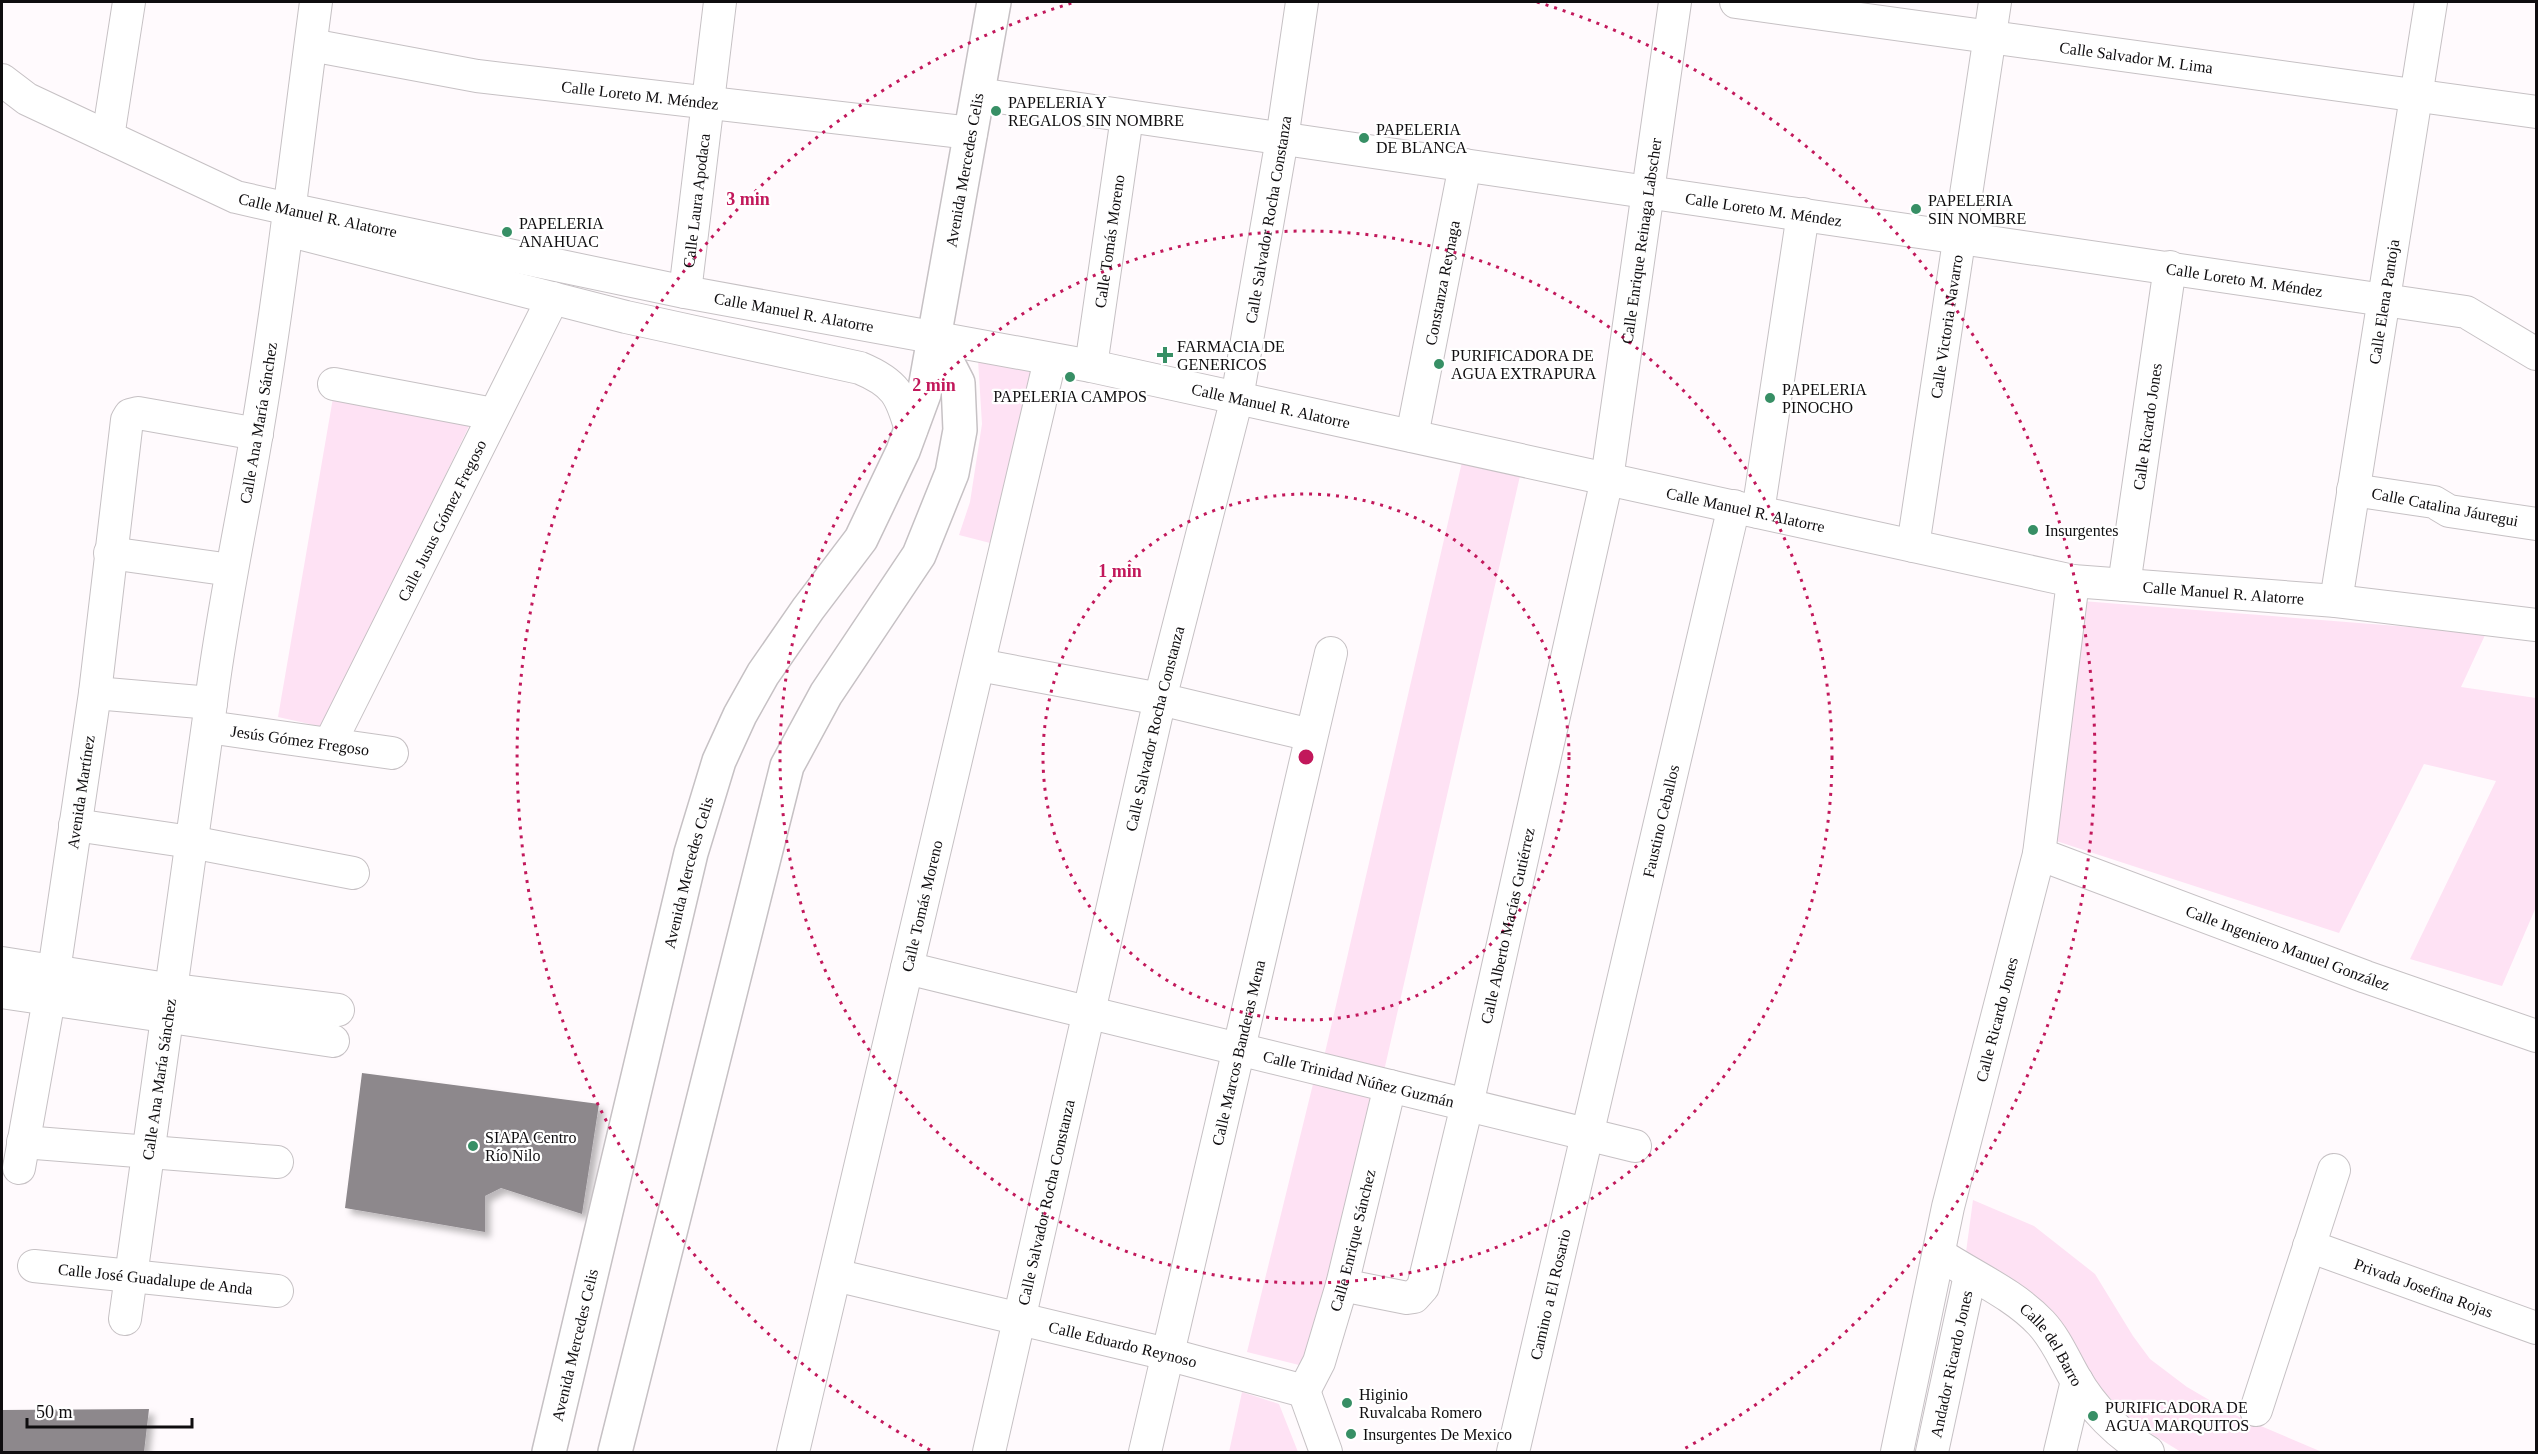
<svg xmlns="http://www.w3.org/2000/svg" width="2538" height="1454" viewBox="0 0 2538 1454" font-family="Georgia,serif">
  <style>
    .green { fill: #fee2f4 }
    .building { fill: #8d888c; filter: url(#shadow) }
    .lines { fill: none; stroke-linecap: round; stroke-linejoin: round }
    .minor-casing { stroke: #c6c1c4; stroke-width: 34 }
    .major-casing { stroke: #c6c1c4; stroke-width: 36 }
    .minor { stroke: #fff; stroke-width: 32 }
    .major { stroke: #fff; stroke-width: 33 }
    .ring { fill: none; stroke: #c2185b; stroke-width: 3; stroke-dasharray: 3 6 }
    .poi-dot { fill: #378f65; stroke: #fff; stroke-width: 2 }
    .labels { text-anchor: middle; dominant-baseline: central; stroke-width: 4.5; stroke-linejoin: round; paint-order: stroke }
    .street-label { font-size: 16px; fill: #0f0d0f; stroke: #fff }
    .poi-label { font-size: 16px; fill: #0f0d0f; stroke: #fff; text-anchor: start }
    .centre { fill: #c2185b; stroke: #fff; stroke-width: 3 }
    .ring-label { font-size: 18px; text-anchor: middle; font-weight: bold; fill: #c2185b; stroke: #fff; stroke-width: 4.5; stroke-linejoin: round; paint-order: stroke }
  </style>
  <defs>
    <filter id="shadow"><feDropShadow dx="5.5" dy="5.5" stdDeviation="3" flood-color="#0004"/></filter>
  </defs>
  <rect width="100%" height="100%" fill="#fffafd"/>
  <path class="green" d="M 978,360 L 1032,370 L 994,544 L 959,535 L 970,502 L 982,424 Z
    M 334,392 L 472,420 L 323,727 L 278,717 Z
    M 1462,462 L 1520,476 L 1384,1071 L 1324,1057 Z
    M 2082,601 L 2486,633 L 2461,687 L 2536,698 L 2536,907 L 2502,986 L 2410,959 L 2496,781 L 2424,764 L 2339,933 L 2050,839 Z
    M 1314,1080 L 1373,1094 L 1307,1367 L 1247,1352 Z
    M 1973,1200 L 2034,1226 L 2095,1274 L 2133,1336 L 2150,1359 L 2187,1387 L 2235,1415 L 2322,1452 L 2181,1452 L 2129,1420 L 2082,1366 L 1966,1252 Z
    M 1242,1392 L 1279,1404 L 1298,1452 L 1229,1452 Z"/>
  <path class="building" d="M 362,1073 L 599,1104 L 582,1214 L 501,1188 L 485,1196 L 485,1232 L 345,1208 Z
    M 149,1409 L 144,1452 L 2,1452 L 2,1410 Z"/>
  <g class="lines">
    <g class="minor-casing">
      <g id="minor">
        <path id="s1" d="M 1736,2 L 2536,112"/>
        <path id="s2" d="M 311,45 L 477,76 L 971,133"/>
        <path id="s3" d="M 2,80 L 27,99 L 236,197 L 289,209 L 685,292 L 1091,366 L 2073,581 L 2336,601 L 2536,625"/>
        <path id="s4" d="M 978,94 L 2466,312 L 2536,354"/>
        <path d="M 108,137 L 129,2"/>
        <path d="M 287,230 L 626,317 L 860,368 C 896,383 901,395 911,430"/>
        <path id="s5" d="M 685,292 L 720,2"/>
        <path id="s6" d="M 1091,366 L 1127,117"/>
        <path d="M 334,384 L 493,414"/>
        <path id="s7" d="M 1412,436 L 1465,165"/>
        <path d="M 2353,490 L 2434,502 L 2449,511 L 2536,524"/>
        <path d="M 1758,512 L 1803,214"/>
        <path id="s8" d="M 1913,546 L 1995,2"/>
        <path d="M 110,553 L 231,570"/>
        <path id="s9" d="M 2124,585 L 2170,267"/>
        <path id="s10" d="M 2336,601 L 2431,2"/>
        <path d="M 979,665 L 1160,699 L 1311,735"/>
        <path d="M 95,693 L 211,703"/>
        <path id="s11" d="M 208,727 L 392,753"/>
        <path id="s12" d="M 330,743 L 553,298"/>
        <path d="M 75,825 L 191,842 L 353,873"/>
        <path id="s13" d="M 2039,854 L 2366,977 L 2536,1036"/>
        <path d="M 2,963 L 173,990 L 338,1010"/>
        <path id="s14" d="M 907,968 L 1635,1146"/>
        <path d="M 2,992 L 333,1041"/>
        <path d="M 23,1142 L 277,1162"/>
        <path id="s15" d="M 19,1168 L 54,971 L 95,693 L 127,420 L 130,415 L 138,413 L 257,434"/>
        <path id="s16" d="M 2309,1246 L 2536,1328"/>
        <path id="s17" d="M 1939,1254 C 1972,1276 2014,1294 2041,1323 C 2056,1339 2064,1359 2075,1378 C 2092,1408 2119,1435 2148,1452"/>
        <path id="s18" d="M 34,1266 L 277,1291"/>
        <path id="s19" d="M 835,1275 L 1167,1354 L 1304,1391"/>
        <path id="s20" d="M 1342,1285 L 1407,1298 L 1414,1297 L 1423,1287 L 1467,1105 L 1607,479 L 1675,2"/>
        <path id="s21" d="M 125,1319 C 153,1113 184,908 211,703 C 222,612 242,522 257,432 C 281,289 297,145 316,2"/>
        <path id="s22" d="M 1304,1391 L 1319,1362 L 1342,1285 L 1390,1086"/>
        <path d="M 1304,1391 L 1326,1452"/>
        <path d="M 2256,1410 L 2334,1170"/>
        <path id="s23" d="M 793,1452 L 1050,360"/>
        <path id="s24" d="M 989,1452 L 1160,699 L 1237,398 L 1282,139 L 1302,2"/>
        <path id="s25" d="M 1145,1452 L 1331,653"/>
        <path id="s26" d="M 1513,1452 L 1734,506"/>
        <path id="s27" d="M 1897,1452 L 1948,1207 L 2039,854 L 2073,581"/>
        <path id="s28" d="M 1932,1452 L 1970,1275"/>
        <path d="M 2060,1452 L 2077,1381"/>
      </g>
    </g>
    <g class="major-casing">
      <g id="major">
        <path id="s29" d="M 549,1452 L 691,853 L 719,761 L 740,715 L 763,674 L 808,609 L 861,539 L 903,451 L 924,394 L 994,2"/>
        <path d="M 615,1452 L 787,766 L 826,694 L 919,555 L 952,473 L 960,430 L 958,383 L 935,338"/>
      </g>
    </g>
    <use href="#minor" class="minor"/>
    <use href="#major" class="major"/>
  </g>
  <g class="ring">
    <circle cx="1306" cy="757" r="263"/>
    <circle cx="1306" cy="757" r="526"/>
    <path d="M930 1450A789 789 0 0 1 1075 2M1537 2A789 789 0 0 1 1682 1450"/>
  </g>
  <g class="poi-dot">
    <circle cx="996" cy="111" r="6"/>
    <circle cx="1364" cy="138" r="6"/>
    <circle cx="1916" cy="209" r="6"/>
    <circle cx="507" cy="232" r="6"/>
    <path d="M1162 346h6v6h6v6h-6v6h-6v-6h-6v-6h6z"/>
    <circle cx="1439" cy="364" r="6"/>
    <circle cx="1070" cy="377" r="6"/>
    <circle cx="1770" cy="398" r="6"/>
    <circle cx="2033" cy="530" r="6"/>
    <circle cx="473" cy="1146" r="6"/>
    <circle cx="1347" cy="1403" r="6"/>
    <circle cx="2093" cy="1416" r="6"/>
    <circle cx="1351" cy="1434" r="6"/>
  </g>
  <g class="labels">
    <g class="street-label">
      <text stroke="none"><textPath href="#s1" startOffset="404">Calle Salvador M. Lima</textPath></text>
      <text stroke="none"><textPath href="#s2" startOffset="333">Calle Loreto M. Méndez</textPath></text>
      <text stroke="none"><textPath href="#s29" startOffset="1362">Avenida Mercedes Celis</textPath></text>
      <text stroke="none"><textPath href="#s5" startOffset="92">Calle Laura Apodaca</textPath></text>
      <text stroke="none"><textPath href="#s4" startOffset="794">Calle Loreto M. Méndez</textPath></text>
      <text stroke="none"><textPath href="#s3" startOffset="346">Calle Manuel R. Alatorre</textPath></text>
      <text stroke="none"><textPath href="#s24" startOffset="1264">Calle Salvador Rocha Constanza</textPath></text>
      <text stroke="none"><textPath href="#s20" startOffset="1156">Calle Enrique Reinaga Labscher</textPath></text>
      <text stroke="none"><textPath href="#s6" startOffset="126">Calle Tomás Moreno</textPath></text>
      <text stroke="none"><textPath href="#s4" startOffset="1280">Calle Loreto M. Méndez</textPath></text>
      <text stroke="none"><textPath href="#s7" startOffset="156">Constanza Reynaga</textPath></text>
      <text stroke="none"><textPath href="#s10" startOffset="303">Calle Elena Pantoja</textPath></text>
      <text stroke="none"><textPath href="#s3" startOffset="832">Calle Manuel R. Alatorre</textPath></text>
      <text stroke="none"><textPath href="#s8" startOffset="222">Calle Victoria Navarro</textPath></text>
      <text stroke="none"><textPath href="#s3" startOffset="1318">Calle Manuel R. Alatorre</textPath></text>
      <text stroke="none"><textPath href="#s21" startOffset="906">Calle Ana María Sánchez</textPath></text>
      <text stroke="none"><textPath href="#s9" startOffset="160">Calle Ricardo Jones</textPath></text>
      <text transform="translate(2445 507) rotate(11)">Calle Catalina Jáuregui</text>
      <text stroke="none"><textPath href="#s3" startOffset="1804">Calle Manuel R. Alatorre</textPath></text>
      <text stroke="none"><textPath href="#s12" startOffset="249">Calle Jusus Gómez Fregoso</textPath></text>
      <text stroke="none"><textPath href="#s3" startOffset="2290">Calle Manuel R. Alatorre</textPath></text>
      <text stroke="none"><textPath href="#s24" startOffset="742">Calle Salvador Rocha Constanza</textPath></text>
      <text stroke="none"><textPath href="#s11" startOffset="93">Jesús Gómez Fregoso</textPath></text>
      <text stroke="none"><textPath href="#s15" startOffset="381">Avenida Martínez</textPath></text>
      <text stroke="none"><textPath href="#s26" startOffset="648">Faustino Ceballos</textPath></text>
      <text stroke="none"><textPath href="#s29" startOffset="596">Avenida Mercedes Celis</textPath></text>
      <text stroke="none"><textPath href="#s23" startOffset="561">Calle Tomás Moreno</textPath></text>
      <text stroke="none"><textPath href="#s20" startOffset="458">Calle Alberto Macías Gutiérrez</textPath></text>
      <text stroke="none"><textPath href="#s13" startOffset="266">Calle Ingeniero Manuel González</textPath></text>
      <text stroke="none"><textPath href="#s27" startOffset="444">Calle Ricardo Jones</textPath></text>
      <text stroke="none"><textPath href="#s25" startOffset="410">Calle Marcos Banderas Mena</textPath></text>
      <text stroke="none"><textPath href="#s14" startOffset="465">Calle Trinidad Núñez Guzmán</textPath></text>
      <text stroke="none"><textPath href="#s21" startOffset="242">Calle Ana María Sánchez</textPath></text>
      <text stroke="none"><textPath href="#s24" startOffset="256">Calle Salvador Rocha Constanza</textPath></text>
      <text stroke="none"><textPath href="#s22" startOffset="159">Calle Enrique Sánchez</textPath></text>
      <text stroke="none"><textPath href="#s18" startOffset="122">Calle José Guadalupe de Anda</textPath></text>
      <text stroke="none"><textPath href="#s16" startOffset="122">Privada Josefina Rojas</textPath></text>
      <text stroke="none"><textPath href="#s26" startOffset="162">Camino a El Rosario</textPath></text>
      <text stroke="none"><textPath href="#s19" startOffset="296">Calle Eduardo Reynoso</textPath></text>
      <text stroke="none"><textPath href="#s29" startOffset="110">Avenida Mercedes Celis</textPath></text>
      <text stroke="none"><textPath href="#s17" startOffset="147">Calle del Barro</textPath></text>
      <text stroke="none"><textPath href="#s28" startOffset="90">Andador Ricardo Jones</textPath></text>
    </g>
    <g class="poi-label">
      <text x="1008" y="102">PAPELERIA Y<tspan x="1008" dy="18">REGALOS SIN NOMBRE</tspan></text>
      <text x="1376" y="129">PAPELERIA<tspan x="1376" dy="18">DE BLANCA</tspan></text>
      <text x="1928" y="200">PAPELERIA<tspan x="1928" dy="18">SIN NOMBRE</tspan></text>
      <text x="519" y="223">PAPELERIA<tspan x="519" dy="18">ANAHUAC</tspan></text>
      <text x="1177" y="346">FARMACIA DE<tspan x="1177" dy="18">GENERICOS</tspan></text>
      <text x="1451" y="355">PURIFICADORA DE<tspan x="1451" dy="18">AGUA EXTRAPURA</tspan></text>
      <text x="1782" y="389">PAPELERIA<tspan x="1782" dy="18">PINOCHO</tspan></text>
      <text x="1070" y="396" text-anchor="middle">PAPELERIA CAMPOS</text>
      <text x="2045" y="530">Insurgentes</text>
      <text x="485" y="1137">SIAPA Centro<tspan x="485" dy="18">Río Nilo</tspan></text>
      <text x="1359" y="1394">Higinio<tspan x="1359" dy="18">Ruvalcaba Romero</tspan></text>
      <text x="2105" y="1407">PURIFICADORA DE<tspan x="2105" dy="18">AGUA MARQUITOS</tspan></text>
      <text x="1363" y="1434">Insurgentes De Mexico</text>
    </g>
  </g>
  <circle cx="1306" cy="757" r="9" class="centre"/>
  <g class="ring-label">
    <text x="748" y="205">3 min</text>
    <text x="934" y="391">2 min</text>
    <text x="1120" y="577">1 min</text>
  </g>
  <rect width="2538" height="1454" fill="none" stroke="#0f0d0f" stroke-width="6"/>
  <path d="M27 1418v9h165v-9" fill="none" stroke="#0f0d0f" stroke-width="3"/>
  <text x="36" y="1418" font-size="18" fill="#0f0d0f" stroke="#ffffff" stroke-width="4.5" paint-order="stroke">50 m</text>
</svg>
